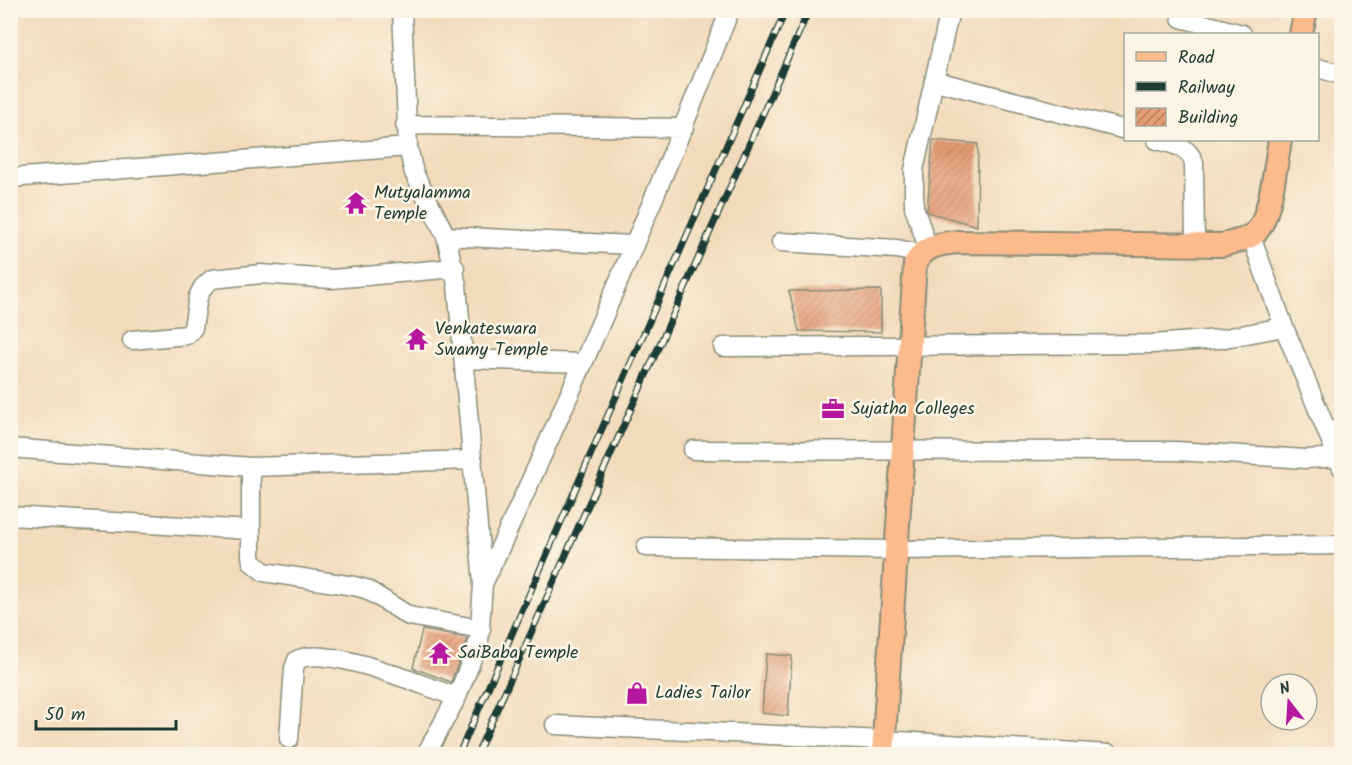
<svg xmlns="http://www.w3.org/2000/svg" width="1352" height="765" viewBox="0 0 1352 765" font-family="Kalam,sans-serif">
  <style>
    .building { fill: url(#building-hatch) }
    .lines { fill: none; stroke-linecap: round; stroke-linejoin: round }
    .minor-casing { stroke: #888c78; stroke-width: 21 }
    .major-casing { stroke: #888c78; stroke-width: 26 }
    .minor { stroke: #fff; stroke-width: 18 }
    .major { stroke: #fbbb8d; stroke-width: 22 }
    .rail-casing { stroke: #1f3d34; stroke-width: 7 }
    .rail { stroke: #fcf5e5; stroke-width: 4.5; stroke-dasharray: 14; stroke-linecap: butt }
    .labels { text-anchor: middle; dominant-baseline: central; stroke-width: 5; stroke-linejoin: round; paint-order: stroke }
    .poi-label { font-size: 18px; fill: #1f3d34; stroke: #fcf5e5; text-anchor: start }
  </style>
  <defs>
    <pattern id="building-hatch" width="6" height="6" patternUnits="userSpaceOnUse" patternTransform="scale(1.5)"><rect width="6" height="6" fill="#e59b74"/><path d="M-1 1l2-2M0 6l6-6M5 7l2-2" fill="none" stroke="#b98060"/></pattern>
  </defs>
  <rect width="100%" height="100%" fill="#fcf5e5"/>
  <filter id="ink" filterUnits="userSpaceOnUse"><feTurbulence type="fractalNoise" baseFrequency=".0167" numOctaves="2"/><feDisplacementMap in="SourceGraphic" scale="12" xChannelSelector="R" yChannelSelector="G"/><feConvolveMatrix kernelMatrix="1 2 1 2 8 2 1 2 1" color-interpolation-filters="sRGB"/></filter>
  <filter id="wash" filterUnits="userSpaceOnUse"><feTurbulence type="fractalNoise" baseFrequency=".008" numOctaves="4" result="noise"/><feDisplacementMap in="SourceGraphic" scale="24" xChannelSelector="R" yChannelSelector="G"/><feGaussianBlur stdDeviation="1.35" result="paint"/><feColorMatrix in="noise" values="0 0 0 0 0 0 0 0 0 0 0 0 0 0 0 0 0 1.4 0 .05"/><feComposite in="paint" operator="in"/></filter>
  <g filter="url(#wash)">
    <rect width="100%" height="100%" fill="#f2dbbb"/>
    <g id="blocks">
      <path class="building" d="M 933,140 L 978,144 L 977,226 L 927,212 Z
        M 881,290 L 881,332 L 799,331 L 789,291 Z
        M 422,630 L 468,638 L 451,682 L 413,668 Z
        M 766,654 L 792,656 L 788,716 L 762,713 Z"/>
    </g>
  </g>
  <g filter="url(#ink)">
    <use href="#blocks" fill-opacity="0" stroke="#888c78" stroke-width="1.5"/>
    <g class="lines">
      <g class="minor-casing">
        <path id="minor" d="M 402,10 L 408,147 L 414,173 L 446,236 L 457,285 L 483,584 L 479,641 L 457,697 L 426,754
          M 1181,18 L 1242,34
          M 1318,68 L 1342,75
          M 936,81 L 1126,130
          M 405,125 L 684,128
          M 1157,140 C 1173,144 1189,146 1194,163 L 1195,244
          M 10,178 L 408,147
          M 446,236 L 633,245
          M 1251,236 L 1284,327 L 1342,468
          M 781,242 L 897,249 L 920,254
          M 928,248 L 914,207 L 914,170 L 950,10
          M 132,340 L 187,335 L 193,328 L 198,297 L 203,287 L 212,279 L 261,274 L 332,279 L 455,268
          M 723,347 L 1152,344 L 1220,339 L 1284,327
          M 464,359 L 582,363
          M 10,448 L 251,467 L 473,460
          M 693,450 L 1176,451 L 1306,459 L 1342,457
          M 251,467 L 251,555 L 252,562 L 264,572 L 354,586 L 366,589 L 409,616 L 481,629
          M 10,516 L 251,530
          M 646,547 L 895,550 L 1342,545
          M 484,582 C 572,394 654,203 730,10
          M 555,725 L 884,740 L 1109,754
          M 289,739 L 294,668 L 297,660 C 327,644 423,686 457,697"/>
      </g>
      <g class="major-casing">
        <path id="major" d="M 1301,34 L 1306,10
          M 883,754 L 915,264 C 924,246 938,244 957,242 L 1222,245 C 1234,242 1249,240 1257,231 C 1271,215 1276,161 1280,140"/>
      </g>
      <use href="#minor" class="minor"/>
      <use href="#major" class="major"/>
      <g class="rail-casing">
        <path id="rail" d="M 459,754 L 786,10
          M 477,754 L 809,10"/>
      </g>
      <use href="#rail" class="rail"/>
    </g>
  </g>
  <defs>
    <g id="temple-bare" transform="scale(1.8)"><path d="M0-6L5-2H3V0L6.5 2.5H4V6H1.5V3h-3V6H-4V2.5H-6.5L-3 0V-2H-5Z" fill="#b5179e" stroke="#fcf5e5" stroke-width="2.5" paint-order="stroke"/></g>
    <g id="office-bare" transform="scale(1.8)"><path d="M-6-3h4V-5.5h4V-3h4V5H-6ZM-1-4.5V-3h2v-1.5ZM-6 0V1H6V0Z" fill="#b5179e" stroke="#fcf5e5" stroke-width="2.5" paint-order="stroke"/></g>
    <g id="shop-bare" transform="scale(1.8)"><path d="M-5-2.5h2.3a2.7 3.5 0 0 1 5.4 0H5L5.5 6h-11ZM-1.5-2.5h3a1.5 2.3 0 0 0-3 0Z" fill="#b5179e" stroke="#fcf5e5" stroke-width="2.5" paint-order="stroke"/></g>
  </defs>
  <g fill-rule="evenodd">
    <use href="#temple-bare" x="356" y="203"/>
    <use href="#temple-bare" x="417" y="339"/>
    <use href="#office-bare" x="833" y="409"/>
    <use href="#temple-bare" x="440" y="653"/>
    <use href="#shop-bare" x="637" y="693"/>
  </g>
  <g class="labels">
    <g class="poi-label">
      <text x="374" y="193">Mutyalamma<tspan x="374" dy="21">Temple</tspan></text>
      <text x="435" y="329">Venkateswara<tspan x="435" dy="21">Swamy Temple</tspan></text>
      <text x="851" y="409">Sujatha Colleges</text>
      <text x="458" y="653">SaiBaba Temple</text>
      <text x="655" y="693">Ladies Tailor</text>
    </g>
  </g>
  <rect width="1352" height="765" fill="none" stroke="#fcf5e5" stroke-width="36"/>
  <rect x="1124" y="33" width="195" height="108" fill="#fcf5e5" stroke="#a4ab9e" stroke-width="1.5"/>
  <rect x="1136" y="52" width="30" height="9" fill="#fbbb8d" stroke="#a4ab9e" stroke-width="1.5"/>
  <text x="1178" y="63" font-size="18" fill="#1f3d34">Road</text>
  <rect x="1136" y="82" width="30" height="9" fill="#1f3d34" stroke="#a4ab9e" stroke-width="1.5"/>
  <text x="1178" y="93" font-size="18" fill="#1f3d34">Railway</text>
  <rect x="1136" y="108" width="30" height="18" fill="url(#building-hatch)" stroke="#a4ab9e" stroke-width="1.5"/>
  <text x="1178" y="123" font-size="18" fill="#1f3d34">Building</text>
  <g transform="translate(1289 702) rotate(343)"><circle r="28" fill="#fcf5e5" stroke="#a4ab9e" stroke-width="1.5"/>
  <path d="M0-4.5L10 22L0 15L-10 22Z" fill="#b5179e"/>
  <text y="-9" font-size="16" font-weight="bold" text-anchor="middle" fill="#1f3d34">N</text>
  </g>
  <path d="M36 720v9h140v-9" fill="none" stroke="#1f3d34" stroke-width="3"/>
  <text x="45" y="720" font-size="18" fill="#1f3d34" stroke="#fcf5e5" stroke-width="4.5" paint-order="stroke">50 m</text>
</svg>
